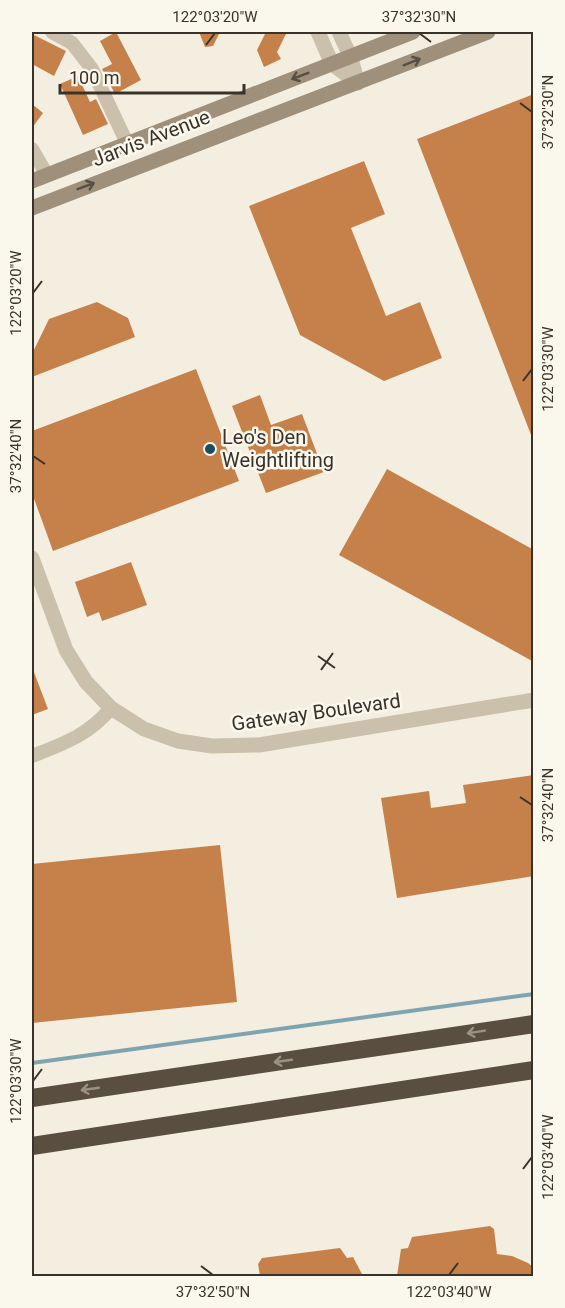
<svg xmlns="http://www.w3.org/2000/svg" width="565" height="1308" viewBox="0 0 565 1308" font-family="Roboto,sans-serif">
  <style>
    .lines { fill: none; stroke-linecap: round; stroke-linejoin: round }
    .stream { stroke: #7ea4b0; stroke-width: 4 }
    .building { fill: #c6814a }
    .minor { stroke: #cbc0ab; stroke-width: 14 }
    .tertiary { stroke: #cbc0ab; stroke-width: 15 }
    .secondary { stroke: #9f907c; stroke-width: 15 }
    .motorway { stroke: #5a4e41; stroke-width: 18 }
    .oneway { stroke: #584e43 }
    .oneway2 { stroke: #9a9285 }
    .ticks { fill: none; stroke: #39322a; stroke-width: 2 }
    .poi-dot { fill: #1f4b5b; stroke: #faf7ec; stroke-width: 2 }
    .labels { text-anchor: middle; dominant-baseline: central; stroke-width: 5; stroke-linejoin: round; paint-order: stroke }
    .street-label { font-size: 20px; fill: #39322a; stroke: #faf7ec }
    .poi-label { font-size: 20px; fill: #39322a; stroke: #faf7ec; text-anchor: start }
    .neatline { fill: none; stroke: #39322a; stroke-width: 2 }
    .ticks-label { font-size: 15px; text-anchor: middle; fill: #39322a }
  </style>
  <rect width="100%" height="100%" fill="#f3eedf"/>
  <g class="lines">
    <path class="stream" d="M 32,1063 L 534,994"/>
  </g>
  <path class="building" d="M 116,32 L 141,80 L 115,94 L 102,69 L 112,64 L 100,41 Z
    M 199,32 L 220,32 L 213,46 L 205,47 Z
    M 266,32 L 287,32 L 277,52 L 281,59 L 264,67 L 257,50 Z
    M 32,34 L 66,51 L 54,76 L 32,64 Z
    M 78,76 L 90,102 L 96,99 L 108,124 L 83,135 L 60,84 Z
    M 534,94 L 534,440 L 533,440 L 417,139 Z
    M 32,104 L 43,113 L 32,128 Z
    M 364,161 L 385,214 L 351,228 L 386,316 L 420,302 L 442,358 L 384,381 L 300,335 L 249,206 Z
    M 97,302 L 128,318 L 135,337 L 32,377 L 32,354 L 49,319 Z
    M 196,369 L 239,481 L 53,551 L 32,493 L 32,431 Z
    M 260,395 L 271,425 L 302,414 L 324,472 L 266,493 L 232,406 Z
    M 387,469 L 534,550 L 534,662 L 339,555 Z
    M 131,562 L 147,605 L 102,621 L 99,612 L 87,617 L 75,582 Z
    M 32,667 L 48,709 L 32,715 Z
    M 534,775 L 534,876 L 397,898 L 381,798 L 429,791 L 431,808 L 466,803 L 463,785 Z
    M 220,845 L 237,1002 L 32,1023 L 32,864 Z
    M 490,1226 L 494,1229 L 497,1254 L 512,1256 L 528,1263 L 534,1268 L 534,1276 L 397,1276 L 401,1249 L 408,1248 L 412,1237 Z
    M 340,1248 L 347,1258 L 353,1257 L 363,1276 L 260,1276 L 258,1264 L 262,1258 Z"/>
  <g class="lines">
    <path class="minor" d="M 52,32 L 72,43 L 92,69 L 127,143
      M 32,149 L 47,175
      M 32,756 C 63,744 89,735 111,708"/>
    <path class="tertiary" d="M 318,32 L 332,64 L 358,83
      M 339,32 L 350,56 L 358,83
      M 32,558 L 66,650 L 86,682 L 111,708 L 144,729 L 178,741 L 212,746 L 259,745 L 534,700"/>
    <path class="secondary" d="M 32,181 L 413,32
      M 32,208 L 488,32"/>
    <path class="motorway" d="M 32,1098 L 534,1024
      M 32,1146 L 534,1070"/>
  </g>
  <defs><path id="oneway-shaft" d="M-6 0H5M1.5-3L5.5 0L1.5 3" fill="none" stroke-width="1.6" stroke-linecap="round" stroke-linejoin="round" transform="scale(1.5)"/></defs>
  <g class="oneway">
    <use href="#oneway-shaft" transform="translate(412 62) rotate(-22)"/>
    <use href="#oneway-shaft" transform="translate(300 76) rotate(159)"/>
    <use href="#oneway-shaft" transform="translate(86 186) rotate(-21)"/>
  </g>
  <g class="oneway2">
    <use href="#oneway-shaft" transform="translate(476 1032) rotate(171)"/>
    <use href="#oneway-shaft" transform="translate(283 1061) rotate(172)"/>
    <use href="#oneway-shaft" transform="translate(90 1089) rotate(172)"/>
  </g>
  <path class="ticks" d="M 419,33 L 431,42M 206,45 L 215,33M 520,103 L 532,112M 33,293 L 42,281M 523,381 L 532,369M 33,456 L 45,464M 318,656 L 335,668M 321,670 L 333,653M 520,797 L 532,805M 33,1081 L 42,1069M 523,1169 L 532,1157M 201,1266 L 213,1275M 449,1275 L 458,1263"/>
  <circle class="poi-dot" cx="210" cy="449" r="6"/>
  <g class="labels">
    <g class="street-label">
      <text transform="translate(151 138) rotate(-21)">Jarvis Avenue</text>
      <text transform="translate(316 712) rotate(-8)">Gateway Boulevard</text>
    </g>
    <g class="poi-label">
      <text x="222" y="437">Leo's Den<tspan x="222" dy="23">Weightlifting</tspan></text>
    </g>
  </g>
  <rect width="565" height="1308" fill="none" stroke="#faf7ec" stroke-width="66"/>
  <path d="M60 84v9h184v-9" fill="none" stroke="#39322a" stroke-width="3"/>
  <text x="69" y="84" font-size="18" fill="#39322a" stroke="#faf7ec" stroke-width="4.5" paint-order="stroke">100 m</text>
  <rect x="33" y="33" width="499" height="1242" class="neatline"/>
  <g class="ticks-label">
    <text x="215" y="22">122°03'20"W</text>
    <text x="419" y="22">37°32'30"N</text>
    <text transform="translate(548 112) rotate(-90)" y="5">37°32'30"N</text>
    <text transform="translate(16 293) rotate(-90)" y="5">122°03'20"W</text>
    <text transform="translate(548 369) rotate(-90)" y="5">122°03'30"W</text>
    <text transform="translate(16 456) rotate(-90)" y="5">37°32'40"N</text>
    <text transform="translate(548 805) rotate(-90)" y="5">37°32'40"N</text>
    <text transform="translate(16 1081) rotate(-90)" y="5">122°03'30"W</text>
    <text transform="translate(548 1157) rotate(-90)" y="5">122°03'40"W</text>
    <text x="213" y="1297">37°32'50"N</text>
    <text x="449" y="1297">122°03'40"W</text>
  </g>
</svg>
